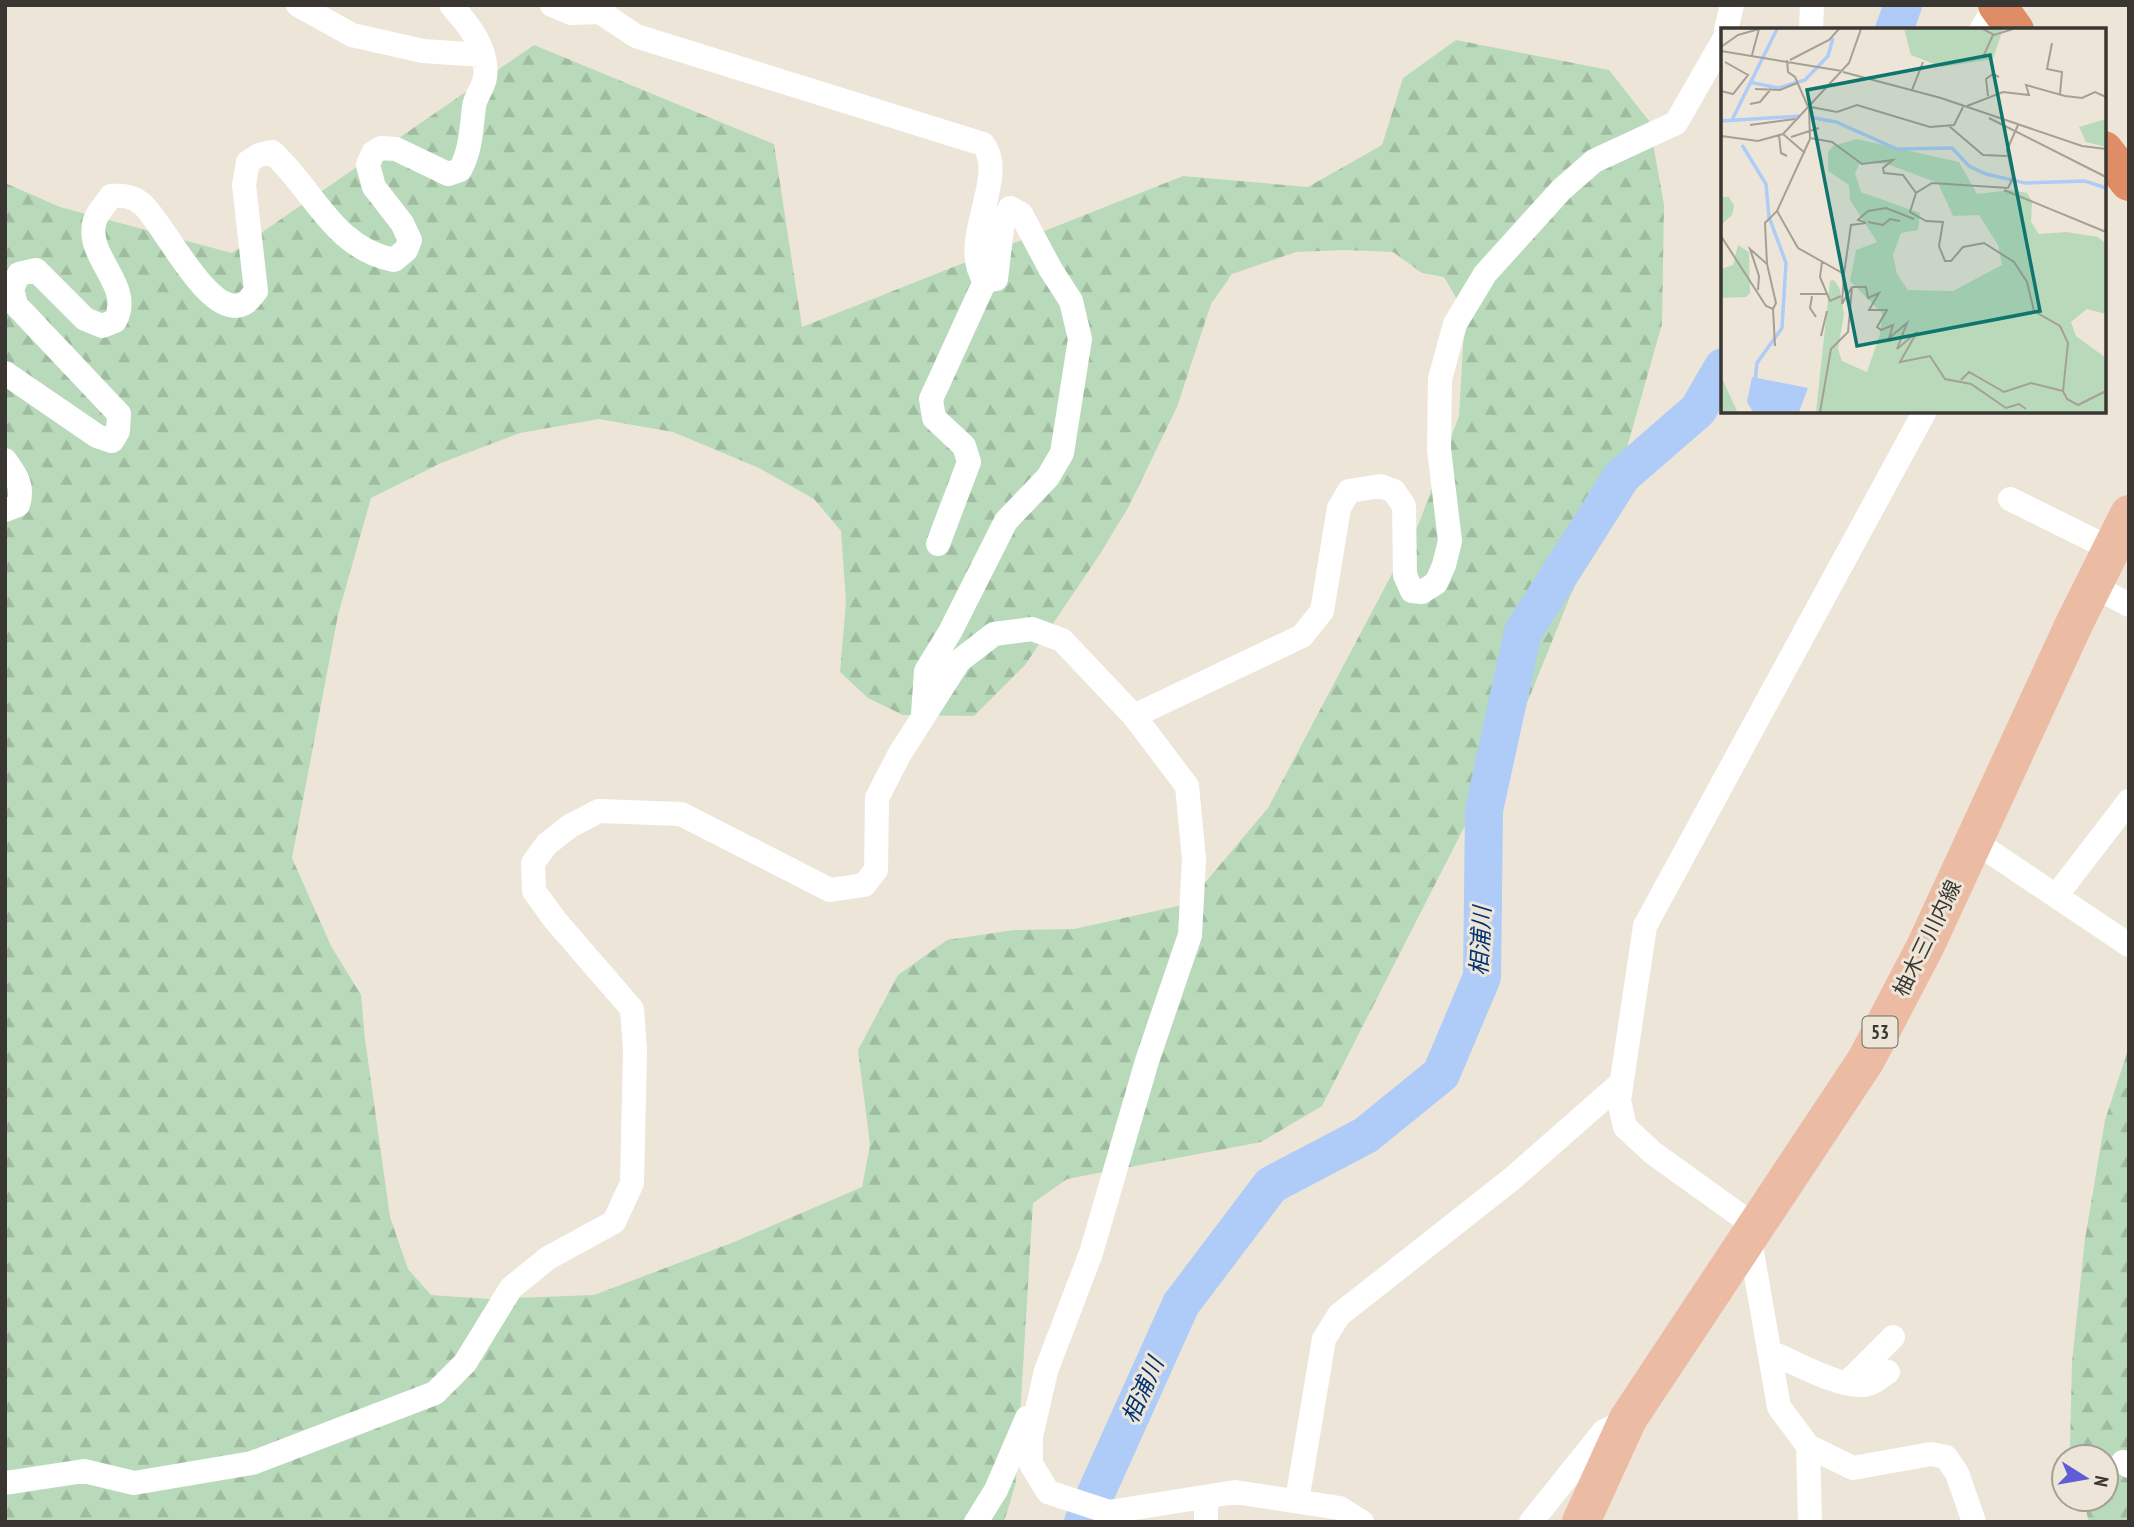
<svg xmlns="http://www.w3.org/2000/svg" width="2134" height="1527" viewBox="0 0 2134 1527" font-family="'PT Sans Narrow','Noto Sans JP',sans-serif">
  <style>
    .forest { fill: url(#forest-firs); fill-rule: evenodd }
    .lines { fill: none; stroke-linecap: round; stroke-linejoin: round }
    .river { stroke: #aeccf7; stroke-width: 38 }
    .street { stroke: #fff; stroke-width: 24 }
    .primary { stroke: #ebbba4; stroke-width: 38 }
    .highway { stroke: #de8d67; stroke-width: 38 }
    .labels { text-anchor: middle; dominant-baseline: central; stroke-width: 6; stroke-linejoin: round; paint-order: stroke }
    .shield { fill: #ede6d8; stroke: #706c64; stroke-width: 2 }
    .shield-label { font-size: 19px; font-weight: bold; fill: #3a3732 }
    .street-label { font-size: 21px; fill: #3a3732; stroke: #ede6d8 }
    .water-label { font-size: 23px; font-style: italic; fill: #023370; stroke: #ede6d8 }
    .inset-river { fill: none; stroke: #aeccf7; stroke-width: 3.5 }
    .inset-road { fill: none; stroke: #a5a096; stroke-width: 2 }
    .view { fill: #0f766e; fill-opacity: 0.15; stroke: #0f766e; stroke-width: 3.5 }
    .inset-edge { fill: none; stroke: #3a3732; stroke-width: 3.5 }
  </style>
  <defs>
    <pattern id="forest-firs" width="22" height="20" patternUnits="userSpaceOnUse" patternTransform="scale(1.75)"><rect width="22" height="20" fill="#b9daba"/><path d="M5 1l3.5 6h-7zM16 11l3.5 6h-7z" fill="#a0bca0"/></pattern>
  </defs>
  <rect width="100%" height="100%" fill="#ede6d8"/>
  <path class="forest" d="M 1456,40 L 1609,70 L 1649,121 L 1664,205 L 1662,324 L 1619,476 L 1525,708 L 1322,1106 L 1261,1142 L 1067,1179 L 1033,1203 L 1016,1482 L 1004,1522 L 5,1522 L 5,183 L 60,207 L 232,253 L 534,45 L 774,144 L 802,327 L 1183,176 L 1308,187 L 1382,145 L 1403,78 ZM 1345,250 L 1393,252 L 1422,273 L 1444,277 L 1465,313 L 1459,416 L 1419,523 L 1268,808 L 1187,904 L 1074,929 L 1014,930 L 947,940 L 898,975 L 858,1050 L 870,1145 L 862,1187 L 734,1242 L 594,1295 L 490,1299 L 431,1295 L 408,1269 L 390,1217 L 365,1039 L 361,995 L 331,946 L 292,858 L 338,615 L 371,498 L 441,463 L 520,433 L 599,419 L 673,432 L 759,468 L 814,499 L 841,531 L 846,602 L 840,672 L 868,698 L 903,715 L 974,716 L 1025,665 L 1098,557 L 1128,508 L 1177,407 L 1211,304 L 1232,274 L 1296,252 Z
    M 2129,1047 L 2129,1522 L 2089,1522 L 2083,1499 L 2106,1499 L 2106,1457 L 2073,1457 L 2070,1446 L 2072,1362 L 2085,1239 L 2105,1120 Z"/>
  <g class="lines">
    <path class="river" d="M 1894,30 L 1903,5
      M 1083,1522 L 1181,1304 L 1271,1185 L 1366,1135 L 1441,1074 L 1482,977 L 1484,810 L 1523,632 L 1622,476 L 1698,410 L 1723,367"/>
    <path class="street" d="M 298,5 L 352,35 L 423,51 L 482,55
      M 552,5 L 571,13 L 600,12 L 605,5
      M 600,12 L 636,36 L 983,144 C 1009,177 957,242 985,281 L 996,279 L 1003,220 L 1010,208 L 1021,214 L 1051,270 L 1071,301 L 1080,339 L 1062,453 L 1048,477 L 1006,521 L 950,632 L 926,671 L 923,714
      M 1726,30 L 1732,5
      M 1811,30 L 1812,5
      M 1981,30 L 1996,5
      M 5,373 L 97,436 L 112,441 L 118,431 L 119,414 L 16,305 L 12,289 L 19,274 L 36,270 L 85,319 L 102,326 L 115,321 C 134,286 87,259 94,224 C 95,215 106,204 111,196 C 123,195 132,196 142,204 C 163,221 210,324 245,303 C 249,301 253,294 256,291 L 244,185 L 248,162 L 259,155 L 272,152 C 314,190 333,248 394,260 L 406,250 L 410,240 L 402,223 L 374,187 L 368,165 L 373,153 L 381,148 L 396,149 L 448,174 L 460,170 C 471,150 471,130 474,107 C 475,96 484,88 485,77 C 489,49 468,24 451,5
      M 5,460 C 16,475 24,486 18,505 L 5,510
      M 2010,499 L 2111,549
      M 938,544 L 969,462 L 964,446 L 934,418 L 931,399 L 985,281
      M 2093,586 L 2129,605
      M 1134,716 L 1302,636 L 1322,611 L 1339,508 L 1349,491 L 1380,486 L 1394,491 L 1404,506 L 1405,575 L 1412,591 L 1422,592 L 1436,583 L 1444,565 L 1450,541 L 1439,449 L 1440,379 L 1455,324 L 1485,274 L 1561,190 L 1594,161 L 1676,123 L 1723,41
      M 1974,841 L 2129,945
      M 2056,896 L 2129,801
      M 1756,1227 L 1653,1153 L 1625,1127 L 1619,1100 L 1645,926 L 1925,411
      M 1749,1235 L 1779,1407 L 1808,1446 L 1810,1522
      M 1770,1352 C 1795,1362 1837,1387 1864,1385 C 1873,1384 1881,1377 1888,1372
      M 1847,1383 L 1893,1337
      M 1808,1446 L 1853,1468 L 1931,1454 L 1946,1457 L 1957,1473 L 1974,1522
      M 2123,1462 L 2129,1466
      M 5,1483 L 84,1471 L 134,1483 L 252,1463 L 435,1393 L 465,1363 L 511,1288 L 548,1258 L 614,1222 L 632,1183 L 635,1050 L 632,1009 L 555,920 L 534,891 L 533,863 L 547,844 L 570,826 L 599,811 L 681,814 L 830,890 L 864,885 L 876,870 L 877,798 L 899,755 L 959,661 L 994,634 L 1032,629 L 1062,640 L 1134,716 L 1187,786 L 1194,859 L 1190,935 L 1147,1061 L 1091,1253 L 1046,1371 L 1031,1436 L 1031,1464 L 1048,1492 L 1109,1512 L 1235,1492 L 1340,1508 L 1362,1522
      M 1297,1501 L 1324,1339 L 1339,1315 L 1513,1178 L 1621,1083
      M 976,1522 L 996,1490 L 1027,1418
      M 1206,1522 L 1206,1497
      M 1531,1522 L 1604,1431 L 1625,1421"/>
    <path class="primary" d="M 1581,1522 L 1628,1419 L 1866,1060 L 1926,945 L 2075,622 L 2129,514"/>
    <path class="highway" d="M 1997,5 L 2015,30
      M 2104,150 L 2129,182"/>
  </g>
  <g class="labels">
    <rect class="shield" x="1862.5" y="1016.5" width="35" height="31" rx="5"/>
    <g class="shield-label">
      <text x="1880" y="1032">53</text>
    </g>
    <g class="street-label">
      <text transform="translate(1927 938) rotate(-64)">柚木三川内線</text>
    </g>
    <g class="water-label">
      <text transform="translate(1480 941) rotate(-87)">相浦川</text>
      <text transform="translate(1142 1390) rotate(-66)">相浦川</text>
    </g>
  </g>
  <g transform="translate(1721 28)">
    <rect width="385" height="385" fill="#ede6d8"/>
    <path d="M 183,1 L 282,1 L 272,31 L 221,39 L 190,27 ZM 385,91 L 385,119 L 365,114 L 358,99 ZM 136,111 L 238,134 L 256,166 L 290,162 L 306,165 L 311,173 L 310,194 L 318,206 L 345,204 L 377,209 L 385,216 L 385,286 L 366,281 L 350,294 L 355,308 L 385,330 L 385,384 L 95,384 L 109,253 L 113,252 L 119,261 L 123,287 L 117,321 L 121,333 L 146,344 L 159,306 L 161,285 L 129,253 L 135,222 L 156,214 L 129,172 L 128,157 L 107,143 L 107,124 L 112,118 ZM 139,135 L 166,136 L 217,155 L 232,188 L 258,187 L 277,217 L 281,237 L 232,263 L 187,262 L 176,246 L 172,227 L 180,205 L 197,202 L 199,185 L 140,164 L 134,145 ZM 0,169 L 8,169 L 13,178 L 11,187 L 0,197 ZM 17,217 L 28,224 L 29,265 L 25,269 L 0,270 L 0,241 L 12,237 ZM 0,348 L 16,383 L 16,384 L 0,384 Z" fill="#b9daba" fill-rule="evenodd"/>
    <path d="M 31,349 L 87,360 L 78,384 L 32,384 L 26,374 Z" fill="#aeccf7"/>
    <path class="inset-river" d="M 28,54 L 57,60 L 84,52 L 107,28 L 112,10M 88,89 L 115,94 L 176,121 L 231,120 L 248,138 L 265,146 L 304,155 L 364,153 L 385,160M 11,92 L 56,1M 0,93 L 79,88M 21,117 L 45,156 L 48,189 L 65,235 L 61,300 L 36,335 L 34,354"/>
    <path class="inset-road" d="M 262,1 L 273,7 L 292,1M 331,15 L 326,41 L 341,44 L 339,66M 0,19 L 17,7 L 38,1M 0,23 L 121,43M 31,27 L 38,1M 262,29 L 272,7M 66,32 L 67,44 L 74,49 L 88,81 L 89,111 L 56,183 L 77,220 L 123,246 L 121,276 L 131,259M 69,32 L 108,12 L 118,1M 122,44 L 220,70 L 361,118 L 385,121M 34,61 L 59,62 L 76,55M 191,62 L 202,34M 0,63 L 12,66 L 27,47 L 4,34M 267,68 L 265,51 L 272,46 L 278,49M 29,76 L 39,74 L 50,61M 246,78 L 282,64 L 308,67 L 305,57 L 344,68 L 361,70 L 374,64 L 385,69M 90,79 L 116,84 L 136,77 L 209,99 L 233,97 L 242,79M 268,90 L 385,149M 29,97 L 74,91M 297,97 L 286,122 L 292,150 L 287,160 L 211,155 L 195,165 L 189,184 L 205,193 L 222,194 L 218,218 L 224,233 L 230,233 L 242,219 L 263,215 L 293,234 L 306,254 L 313,283 L 339,298 L 347,315 L 342,363 L 346,371 L 357,377 L 385,363M 228,98 L 262,127 L 286,128M 62,106 L 84,125M 58,107 L 60,125 L 66,128M 0,108 L 37,113 L 62,106 L 128,35 L 140,1M 70,109 L 98,100M 89,110 L 111,114 L 141,136 L 172,132 L 162,140 L 163,145 L 182,147 L 195,165M 283,162 L 385,204M 147,194 L 162,197 L 169,191 L 179,193M 0,208 L 45,278 L 52,281 L 55,275 L 46,236 L 44,195 L 56,183M 101,234 L 99,249 L 109,273 L 120,268M 123,246 L 130,197 L 145,195 L 137,192 L 147,183 L 165,180 L 193,191M 131,259 L 145,259 L 147,270 L 158,265 L 148,282 L 166,282 L 156,299 L 160,302 L 172,297 L 168,310 L 186,295 L 176,321 L 196,304 L 179,334 L 209,328 L 224,351 L 250,356 L 285,380 L 298,376 L 305,381M 37,262 L 38,248 L 29,221 L 46,236M 79,266 L 107,266M 91,268 L 89,280 L 95,289M 52,281 L 54,318M 100,308 L 106,283M 240,352 L 248,344 L 283,364 L 310,355 L 342,363M 99,384 L 110,321 L 127,304 L 131,259"/>
    <path class="view" d="M 269,27 L 319,283 L 136,318 L 86,62 Z"/>
    <rect width="385" height="385" class="inset-edge"/>
  </g>
  <rect width="2134" height="1527" fill="none" stroke="#3a3732" stroke-width="14"/>
  <g transform="translate(2085 1478) rotate(101)"><circle r="33" fill="#ede6d8" stroke="#a5a096" stroke-width="2"/>
  <path d="M0-5L12 26L0 18L-12 26Z" fill="#5f5dd5"/>
  <text y="-10" font-size="19" font-weight="bold" text-anchor="middle" fill="#3a3732">N</text>
  </g>
</svg>
